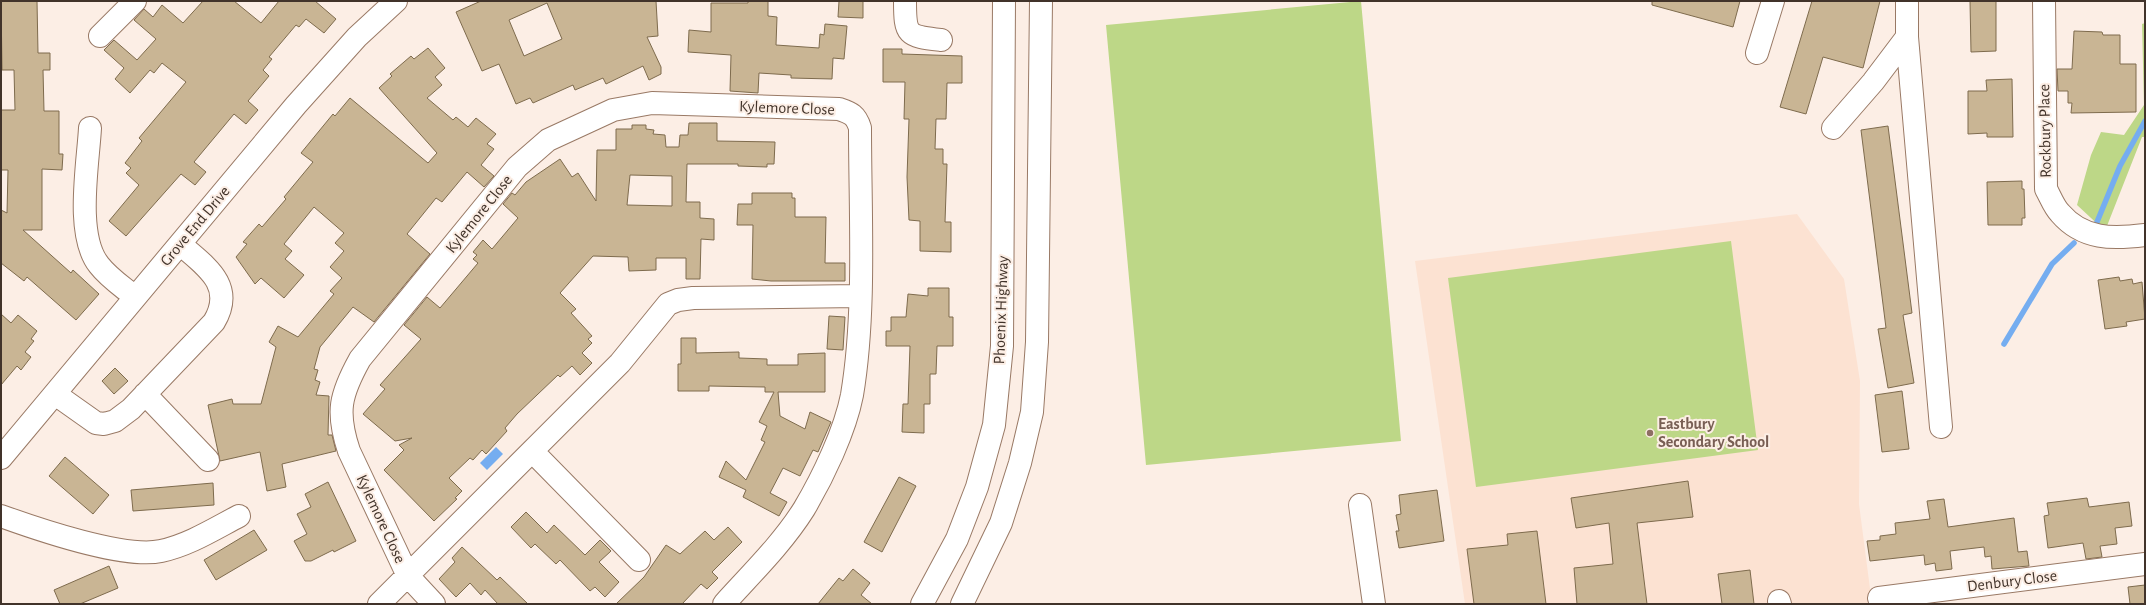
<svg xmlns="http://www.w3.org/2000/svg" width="2146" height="605" viewBox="0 0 2146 605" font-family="'Alegreya Sans',sans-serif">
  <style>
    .built { fill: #fce2d2 }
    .green { fill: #bdd787 }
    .water { fill: #75adf0 }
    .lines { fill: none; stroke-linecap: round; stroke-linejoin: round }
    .stream { stroke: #75adf0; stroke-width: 5.5 }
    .building { fill: #c9b594; stroke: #7e6b4d; fill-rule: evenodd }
    .minor-casing { stroke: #997965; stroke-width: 24 }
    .major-casing { stroke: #997965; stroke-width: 24 }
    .minor { stroke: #fff; stroke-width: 22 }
    .major { stroke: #fff; stroke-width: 22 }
    .education-dot { fill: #8d6e63; stroke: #fceee5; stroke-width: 1.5 }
    .labels { text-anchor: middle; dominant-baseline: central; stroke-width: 4; stroke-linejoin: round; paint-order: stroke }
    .street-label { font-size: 16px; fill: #41332a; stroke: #fceee5 }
    .education-label { font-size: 16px; font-weight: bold; fill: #785e54; stroke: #fceee5; text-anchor: start }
  </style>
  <rect width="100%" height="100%" fill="#fceee5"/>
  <path class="built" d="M 1797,214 L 1844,279 L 1860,381 L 1859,504 L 1872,604 L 1465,604 L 1415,261 Z"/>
  <path class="green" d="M 1361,1 L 1401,441 L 1146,465 L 1106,25 Z
    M 2145,23 L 2145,137 L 2142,137 L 2105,231 L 2077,205 L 2091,155 L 2101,132 L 2124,135 L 2144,105 L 2142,24 Z
    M 1731,241 L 1758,450 L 1476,487 L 1448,278 Z"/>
  <path class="water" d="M 496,447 L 503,454 L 487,470 L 480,463 Z"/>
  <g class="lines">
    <path class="stream" d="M 2097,222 L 2120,166 L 2145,121
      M 2004,344 L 2052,264 L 2074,243"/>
  </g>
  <path class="building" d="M 1,1 L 37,1 L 38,53 L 50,53 L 50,70 L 43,70 L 44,111 L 59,111 L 59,154 L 63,154 L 62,170 L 42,169 L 42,230 L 23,230 L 71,273 L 73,270 L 99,294 L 76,320 L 27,277 L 24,281 L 1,263 L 1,210 L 7,213 L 8,170 L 1,170 L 1,110 L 15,110 L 14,70 L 2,70 Z
    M 203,1 L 234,1 L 261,23 L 279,1 L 315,1 L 336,19 L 324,33 L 306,19 L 299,27 L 296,25 L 269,57 L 272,59 L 263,70 L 269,76 L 248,101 L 258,110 L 246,124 L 234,114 L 194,162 L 206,172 L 195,185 L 181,174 L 126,236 L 109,221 L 139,185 L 126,173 L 131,168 L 125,163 L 142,141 L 139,138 L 186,82 L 162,63 L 154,73 L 150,70 L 130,93 L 115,79 L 124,68 L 104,50 L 114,40 L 137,60 L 156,39 L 134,20 L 144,9 L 153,17 L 162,5 L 183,23 Z
    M 481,1 L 656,1 L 658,36 L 647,37 L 661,67 L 661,74 L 649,80 L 643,66 L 606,84 L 603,78 L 575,90 L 573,85 L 533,103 L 530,98 L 516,104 L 499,64 L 482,71 L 456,12 ZM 547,3 L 562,39 L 524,56 L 509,20 Z
    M 748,1 L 768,1 L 768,16 L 777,17 L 776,45 L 819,48 L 820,34 L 824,35 L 825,24 L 847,26 L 844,59 L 833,58 L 832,79 L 791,78 L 791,75 L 759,73 L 758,93 L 730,91 L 731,55 L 688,52 L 689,30 L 711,32 L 711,3 L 748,3 Z
    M 839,1 L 863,1 L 863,18 L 838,17 Z
    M 1652,1 L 1740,1 L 1733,27 L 1652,5 Z
    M 1812,1 L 1880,1 L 1863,68 L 1823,57 L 1806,114 L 1780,107 Z
    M 1970,1 L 1996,1 L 1996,51 L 1971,52 Z
    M 2074,31 L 2102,32 L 2103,35 L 2120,35 L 2120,64 L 2136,64 L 2136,112 L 2071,113 L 2072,103 L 2068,103 L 2068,91 L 2058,91 L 2057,69 L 2072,69 Z
    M 428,48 L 445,68 L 435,77 L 442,85 L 427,98 L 453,120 L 456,117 L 468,127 L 476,118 L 496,134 L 487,144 L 494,149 L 481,165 L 494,176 L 484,187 L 467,172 L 442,202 L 436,198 L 407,234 L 430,254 L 374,322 L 353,307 L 320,347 L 314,369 L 318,370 L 315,380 L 320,382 L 316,395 L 329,396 L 328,435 L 332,435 L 336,451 L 282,464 L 286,487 L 267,491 L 260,452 L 220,461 L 208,405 L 232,399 L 233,404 L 261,404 L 276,347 L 269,342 L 278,326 L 298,337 L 334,294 L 330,291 L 342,278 L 330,267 L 344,251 L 335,243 L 344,233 L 314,207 L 284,244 L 292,251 L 285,259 L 304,275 L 284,298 L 261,278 L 255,284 L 236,257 L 247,244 L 243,242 L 259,224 L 262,227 L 286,199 L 284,197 L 313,162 L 301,153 L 333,114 L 335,116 L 350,98 L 428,163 L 437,153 L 379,88 L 392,76 L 390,74 L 411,56 L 414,59 Z
    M 883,49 L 902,49 L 902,54 L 962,56 L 962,83 L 947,83 L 946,119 L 936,119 L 935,149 L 943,149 L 943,164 L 947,164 L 945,222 L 951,222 L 951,252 L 920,251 L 920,221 L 909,220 L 907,177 L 909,119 L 904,119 L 905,82 L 883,82 Z
    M 2012,79 L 2013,137 L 1987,137 L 1987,133 L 1968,134 L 1968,91 L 1987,91 L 1986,80 Z
    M 689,123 L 717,123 L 717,141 L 775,142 L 774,164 L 767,164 L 767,167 L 738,166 L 738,164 L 687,164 L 686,202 L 700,202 L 700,218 L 714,219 L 714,240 L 701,239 L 700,279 L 686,279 L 686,258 L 656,258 L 656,270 L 629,271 L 628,257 L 593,256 L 560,293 L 576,309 L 571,313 L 592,336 L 588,339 L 592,343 L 582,353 L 592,363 L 580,375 L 572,366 L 560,377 L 558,375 L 517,414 L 505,428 L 507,431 L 486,454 L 482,450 L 473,460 L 470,458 L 449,478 L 462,491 L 455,498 L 457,499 L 434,521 L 384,470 L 404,450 L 399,445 L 412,438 L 395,441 L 363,414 L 385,389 L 380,385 L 421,339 L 404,325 L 427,297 L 440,308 L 478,263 L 473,259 L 477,255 L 473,252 L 483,240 L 492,249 L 518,218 L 503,204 L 512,193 L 515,195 L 526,182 L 560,159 L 572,177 L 578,173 L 596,201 L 597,150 L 616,150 L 616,129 L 632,129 L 632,125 L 646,125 L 646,129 L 654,130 L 653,134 L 665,135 L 666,147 L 679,147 L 680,135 L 688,135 ZM 630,175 L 672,176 L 672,206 L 627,205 Z
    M 1888,126 L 1912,313 L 1903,315 L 1914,383 L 1888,388 L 1878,329 L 1886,328 L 1861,130 Z
    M 2022,181 L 2022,189 L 2024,189 L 2025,218 L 2022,218 L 2022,225 L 1988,225 L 1987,182 Z
    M 752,193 L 792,193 L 792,198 L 795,198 L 795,217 L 826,217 L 825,263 L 845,263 L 845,281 L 771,281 L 752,279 L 753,225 L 737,225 L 738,204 L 752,204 Z
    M 2119,277 L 2120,281 L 2132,279 L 2133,284 L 2142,282 L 2145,319 L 2126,322 L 2127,326 L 2105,329 L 2098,280 Z
    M 928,288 L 949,288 L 949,317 L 953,317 L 953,346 L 937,346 L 936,374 L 930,374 L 930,404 L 924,404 L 924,433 L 902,432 L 903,404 L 908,404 L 910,346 L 886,346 L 886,331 L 891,331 L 891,317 L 906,317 L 908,294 L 928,296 Z
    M 1,314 L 11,323 L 18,315 L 37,331 L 31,339 L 34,341 L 25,352 L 31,357 L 21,370 L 17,366 L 1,385 Z
    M 829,316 L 845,317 L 843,350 L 827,349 Z
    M 681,338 L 696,338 L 696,353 L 739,352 L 739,358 L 767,359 L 767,365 L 798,365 L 798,354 L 825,353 L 825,392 L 778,392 L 780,416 L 805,429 L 810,412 L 831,422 L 818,452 L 813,450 L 800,476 L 783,468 L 770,493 L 787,502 L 779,516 L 743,497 L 746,490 L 719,477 L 726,461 L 746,480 L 765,442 L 761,440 L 767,426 L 759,422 L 774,392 L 765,392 L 765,387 L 709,386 L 709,391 L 678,391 L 678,364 L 681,364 Z
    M 115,368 L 128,381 L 114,394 L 102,381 Z
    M 1902,391 L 1909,449 L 1882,452 L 1875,395 Z
    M 65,457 L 109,495 L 93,514 L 49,476 Z
    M 899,477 L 916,486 L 882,552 L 864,542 Z
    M 1688,481 L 1693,517 L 1637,523 L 1647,604 L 1577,604 L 1574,568 L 1613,564 L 1609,523 L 1576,528 L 1571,498 Z
    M 328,482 L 356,541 L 334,552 L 333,550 L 311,561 L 305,561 L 294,541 L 307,534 L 297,514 L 311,507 L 305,494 Z
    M 213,483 L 214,505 L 133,511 L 131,490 Z
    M 1437,490 L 1444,541 L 1399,548 L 1396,531 L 1399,531 L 1396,515 L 1401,514 L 1399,495 Z
    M 2087,498 L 2089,507 L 2129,502 L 2132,526 L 2115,528 L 2117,544 L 2100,546 L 2102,557 L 2086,559 L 2083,543 L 2048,548 L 2044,516 L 2049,515 L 2047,503 Z
    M 1944,499 L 1948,527 L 2014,518 L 2018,552 L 2027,551 L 2029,566 L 1992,569 L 1991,556 L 1985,557 L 1984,547 L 1950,551 L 1952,569 L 1936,571 L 1935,563 L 1925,565 L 1924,555 L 1870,561 L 1867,541 L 1880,540 L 1880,536 L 1896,534 L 1895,523 L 1930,519 L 1927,501 Z
    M 526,512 L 547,533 L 554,525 L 585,555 L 600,540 L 611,551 L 599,562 L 619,582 L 605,597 L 595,587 L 590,591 L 560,560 L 556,564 L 535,544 L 531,548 L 511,527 Z
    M 728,527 L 742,542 L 712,572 L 718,578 L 707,589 L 701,584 L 682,604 L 616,604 L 644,577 L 666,545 L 680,554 L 705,531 L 714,540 Z
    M 254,530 L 267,550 L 216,580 L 204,560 Z
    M 1537,531 L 1546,604 L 1474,604 L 1467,549 L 1508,545 L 1507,534 Z
    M 462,547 L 497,580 L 500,577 L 528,604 L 498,604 L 485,590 L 481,595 L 470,583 L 456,597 L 439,579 L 455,562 L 452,558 Z
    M 109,566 L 118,588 L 80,604 L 60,604 L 54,590 Z
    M 853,569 L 870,583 L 861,595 L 872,604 L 818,604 L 839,578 L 843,581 Z
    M 1750,570 L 1754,604 L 1722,604 L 1718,574 Z
    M 2145,585 L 2145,604 L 2130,604 L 2128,587 Z"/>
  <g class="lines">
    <g class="minor-casing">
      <path id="minor" d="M 905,1 C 905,36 907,36 941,40
        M 1907,1 L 1907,37 L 1941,427
        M 2044,1 L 2046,189 C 2050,196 2054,207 2060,213 C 2083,240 2113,239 2145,235
        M 100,36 L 135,1
        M 1757,53 L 1773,1
        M 90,128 C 88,165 75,235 99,265 C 109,278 123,287 135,297
        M 1833,128 L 1873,82 L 1907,37
        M 55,394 L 96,423 L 104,424 L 115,421 L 131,409 L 214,322 C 236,285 205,266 180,244
        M 145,394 L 208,460
        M 533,452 L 639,560
        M 1,458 L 296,105 L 357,37 L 396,1
        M 1360,505 L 1374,604
        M 1,516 C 37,529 125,559 161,551 C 189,545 214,529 239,516
        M 1879,598 L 2145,564
        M 1779,601 L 1780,604
        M 379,604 L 620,363 L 668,304 L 678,300 L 693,298 L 859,296
        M 434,604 L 408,576 L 349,451 C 336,412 340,395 360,359 L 517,167 L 548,140 L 613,110 L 652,103 L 839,109 C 851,113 856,115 860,128 C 860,213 866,311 852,395 C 845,431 823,477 804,509 C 782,544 751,574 724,604"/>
    </g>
    <g class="major-casing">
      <path id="major" d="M 922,604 L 957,539 L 977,487 L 994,425 L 1002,346 L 1004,1
        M 962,604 L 1001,523 L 1020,463 L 1032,412 L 1037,342 L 1041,1"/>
    </g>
    <use href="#minor" class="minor"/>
    <use href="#major" class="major"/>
  </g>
  <circle class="education-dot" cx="1650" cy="433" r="4"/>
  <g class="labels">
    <g class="street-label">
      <text transform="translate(787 108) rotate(2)">Kylemore Close</text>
      <text transform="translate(2045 131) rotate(-91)">Rockbury Place</text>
      <text transform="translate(479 214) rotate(-51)">Kylemore Close</text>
      <text transform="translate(195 226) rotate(-50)">Grove End Drive</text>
      <text transform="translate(1001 310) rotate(-88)">Phoenix Highway</text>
      <text transform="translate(381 519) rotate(65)">Kylemore Close</text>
      <text transform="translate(2012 581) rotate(-7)">Denbury Close</text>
    </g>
    <g class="education-label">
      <text x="1658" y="424">Eastbury<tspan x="1658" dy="18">Secondary School</tspan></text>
    </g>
  </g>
  <rect width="2146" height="605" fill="none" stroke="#41332a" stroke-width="4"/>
</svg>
